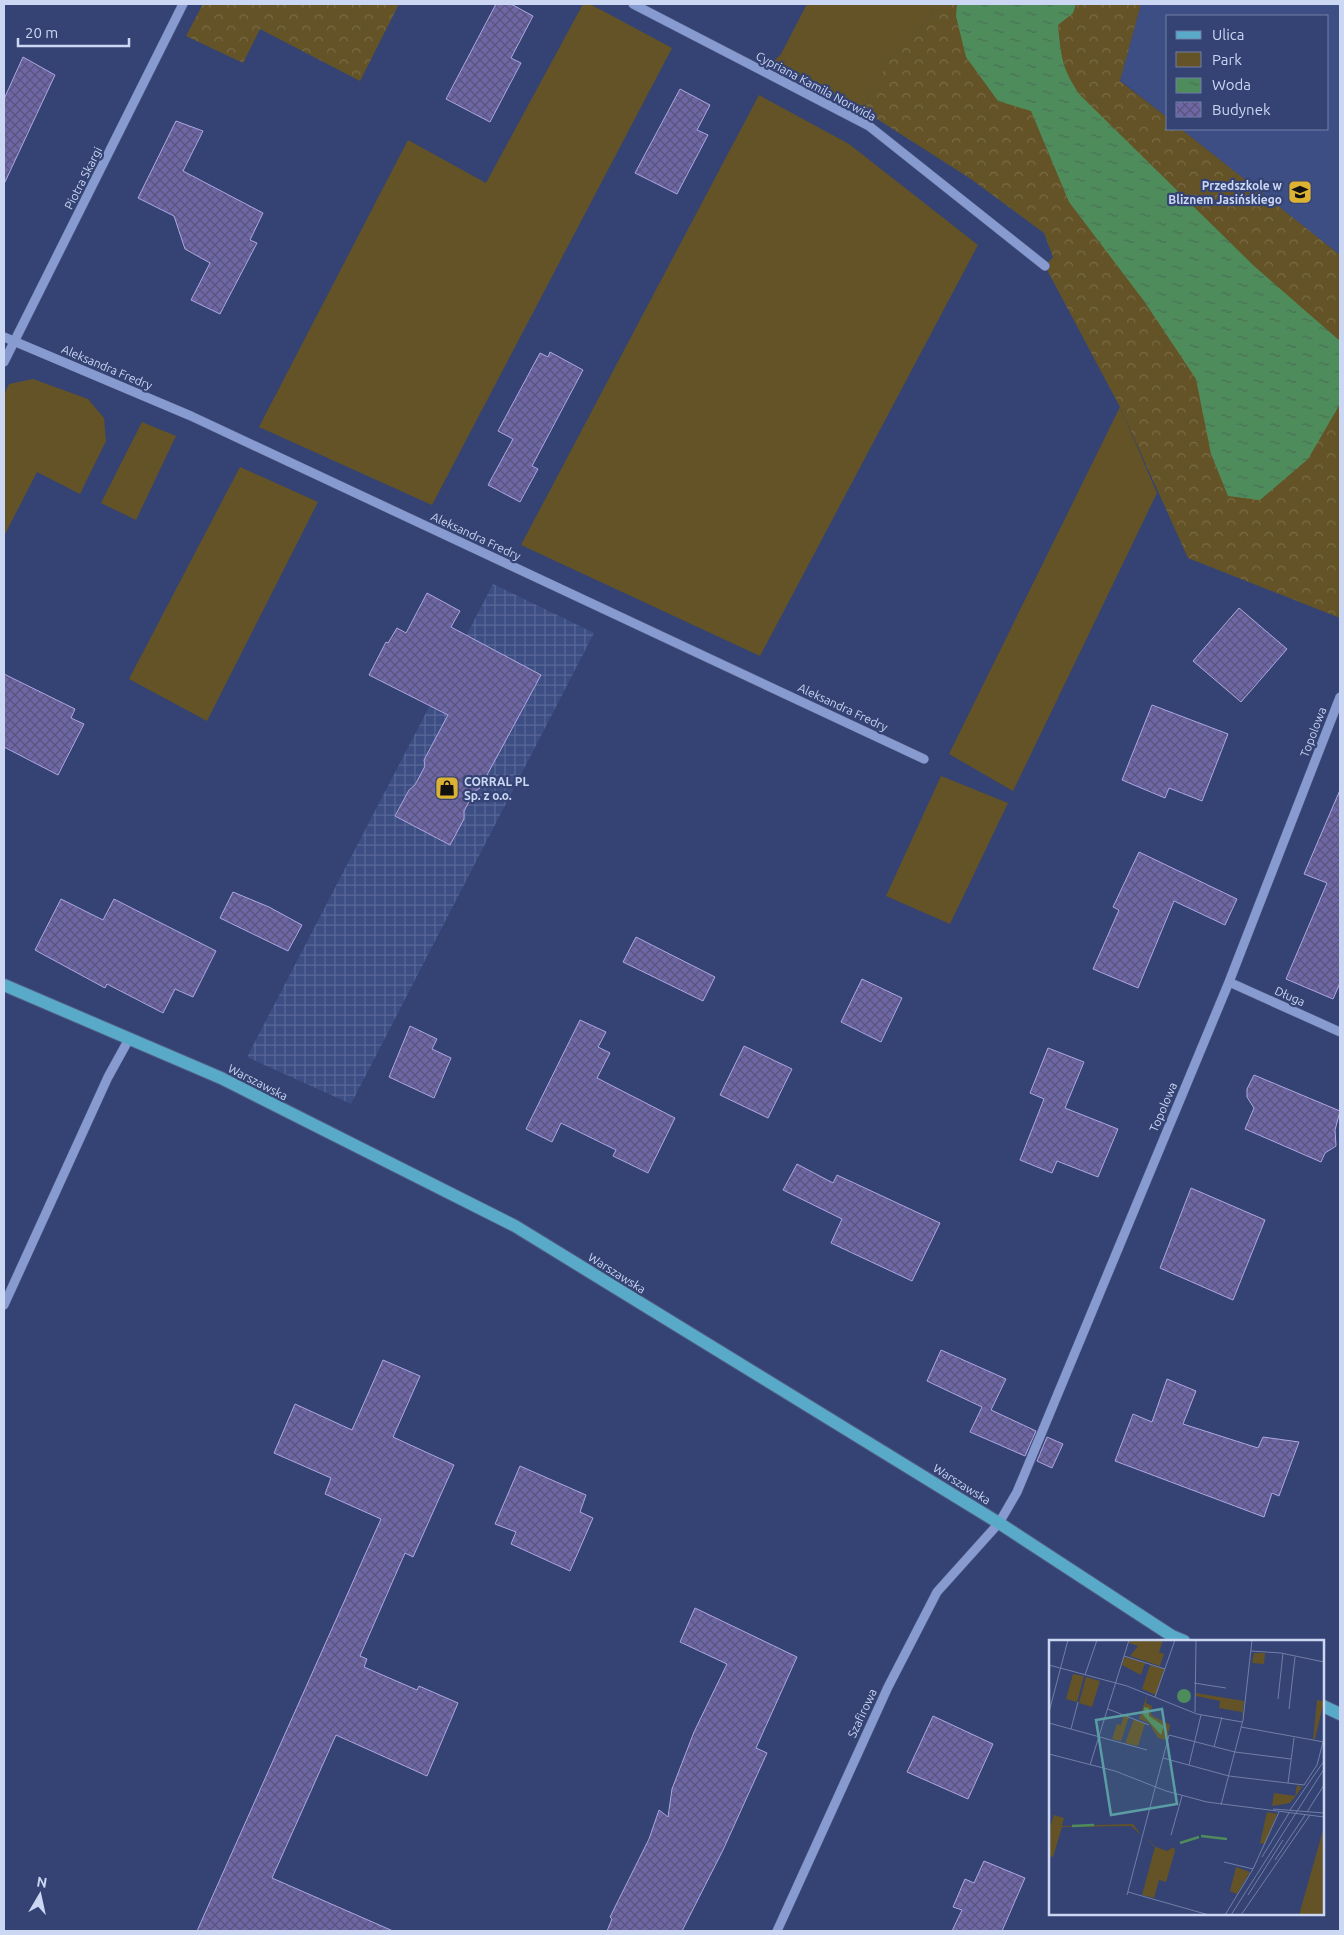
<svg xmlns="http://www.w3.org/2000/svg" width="1344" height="1935" viewBox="0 0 1344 1935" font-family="Ubuntu,sans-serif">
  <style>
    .built { fill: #3d4e84 }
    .industrial { fill: url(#industrial-grid) }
    .green { fill: #645326 }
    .forest { fill: url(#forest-crowns) }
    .water { fill: url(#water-ripples) }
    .building { fill: url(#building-cross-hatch); stroke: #ada7e1 }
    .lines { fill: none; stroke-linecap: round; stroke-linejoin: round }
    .minor-casing { stroke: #515d85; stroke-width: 10 }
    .major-casing { stroke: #515d85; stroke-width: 14 }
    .minor { stroke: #889bd1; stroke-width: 9 }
    .major { stroke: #59a9c9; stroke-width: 12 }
    .labels { text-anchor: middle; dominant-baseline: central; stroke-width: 4.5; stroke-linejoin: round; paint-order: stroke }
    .street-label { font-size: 12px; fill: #ccd7f4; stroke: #344373 }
    .poi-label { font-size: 12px; font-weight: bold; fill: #ccd7f4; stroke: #344373; text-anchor: end }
    .inset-river { fill: none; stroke: #4f8c5b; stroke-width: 2.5 }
    .inset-road { fill: none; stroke: #717ea7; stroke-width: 1 }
    .view { fill: #5b9da4; fill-opacity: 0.15; stroke: #5b9da4; stroke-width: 2.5 }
    .inset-edge { fill: none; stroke: #ccd7f4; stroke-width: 2.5 }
  </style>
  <defs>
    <pattern id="industrial-grid" width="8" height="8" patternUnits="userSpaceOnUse" patternTransform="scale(1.25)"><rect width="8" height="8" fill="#3d4e84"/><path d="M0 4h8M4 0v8" fill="none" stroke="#586796"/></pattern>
    <pattern id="forest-crowns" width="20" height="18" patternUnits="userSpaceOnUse" patternTransform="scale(1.25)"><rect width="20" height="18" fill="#645326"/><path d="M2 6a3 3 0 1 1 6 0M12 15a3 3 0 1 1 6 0" fill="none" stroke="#796b46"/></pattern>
    <pattern id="water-ripples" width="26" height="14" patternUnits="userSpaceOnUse" patternTransform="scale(1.25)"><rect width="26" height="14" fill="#4f8c5b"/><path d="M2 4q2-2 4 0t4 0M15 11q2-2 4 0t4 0" fill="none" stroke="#497155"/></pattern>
    <pattern id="building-cross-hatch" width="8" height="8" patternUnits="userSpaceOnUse" patternTransform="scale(1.25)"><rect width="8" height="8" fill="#6f66a6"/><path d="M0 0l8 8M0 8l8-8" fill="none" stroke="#58557c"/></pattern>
  </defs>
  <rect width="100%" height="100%" fill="#344373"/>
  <path class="built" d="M 1141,4 L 1340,4 L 1340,255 L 1181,129 L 1328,129 L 1328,16 L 1168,16 L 1168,118 L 1120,80 Z"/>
  <path class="industrial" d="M 493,584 L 594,633 L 351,1104 L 247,1057 Z"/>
  <path class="green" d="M 583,4 L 590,4 L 672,48 L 432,505 L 259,427 L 408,140 L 486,183 Z
    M 807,4 L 937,4 L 931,17 L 915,33 L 904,30 L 863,110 L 773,62 L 781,54 Z
    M 759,95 L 849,144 L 978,245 L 760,656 L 521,545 Z
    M 33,379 L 88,399 L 104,418 L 106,441 L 80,494 L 37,472 L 4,536 L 4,395 L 9,384 Z
    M 1120,407 L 1157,493 L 1013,791 L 949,754 Z
    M 142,422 L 176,436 L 136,520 L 101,503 Z
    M 240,467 L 318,502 L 207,721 L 129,679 Z
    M 941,776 L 1008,803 L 950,924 L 886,896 Z"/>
  <path class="forest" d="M 203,4 L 399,4 L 360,81 L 260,29 L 243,63 L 186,36 Z
    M 937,4 L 1141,4 L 1120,81 L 1168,118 L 1168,129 L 1181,129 L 1340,255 L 1340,618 L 1188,558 L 1120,407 L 1045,266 L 1053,257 L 1044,233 L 971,179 L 863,110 L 904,29 L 915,33 L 931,17 Z"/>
  <path class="water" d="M 957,4 L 1076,4 L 1073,13 L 1058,25 C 1061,57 1062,69 1080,95 L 1254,266 L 1340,341 L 1340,404 L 1308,459 L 1260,500 L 1228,496 L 1211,454 L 1196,379 L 1144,301 L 1069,202 L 1031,111 L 998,101 L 966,57 L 956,16 Z"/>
  <path class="building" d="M 496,4 L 511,4 L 533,16 L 511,58 L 521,63 L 490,122 L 446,99 Z
    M 23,57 L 55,75 L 4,184 L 4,99 Z
    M 680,89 L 710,105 L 697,130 L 708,135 L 677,194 L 635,173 Z
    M 176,121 L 203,131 L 183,171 L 263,213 L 250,240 L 257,243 L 220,314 L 191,300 L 210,263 L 185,249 L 174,216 L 138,198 Z
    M 550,352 L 583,370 L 532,466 L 538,469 L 520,502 L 488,485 L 513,439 L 498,431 L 540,353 L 548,357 Z
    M 427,593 L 460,611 L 451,627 L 541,675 L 480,788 L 474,792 L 464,811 L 464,819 L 450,845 L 395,816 L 409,790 L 415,785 L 425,766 L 424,760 L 448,715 L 369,675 L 386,642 L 388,643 L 397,628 L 406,633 Z
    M 1239,608 L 1287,649 L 1241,702 L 1193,661 Z
    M 4,674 L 75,709 L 71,718 L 84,724 L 58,775 L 4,747 Z
    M 1152,705 L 1228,734 L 1202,801 L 1169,788 L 1165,798 L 1122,780 Z
    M 1340,790 L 1340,983 L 1333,999 L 1286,979 L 1327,883 L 1304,874 Z
    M 1139,852 L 1237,899 L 1225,925 L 1174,901 L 1138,988 L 1093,969 L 1119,910 L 1113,907 Z
    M 233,892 L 269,907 L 302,925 L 288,951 L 220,918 Z
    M 61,899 L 103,920 L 114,899 L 216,951 L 193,997 L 175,989 L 163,1013 L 107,984 L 105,988 L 35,950 Z
    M 636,937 L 715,977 L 703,1001 L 623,962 Z
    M 862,979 L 902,998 L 881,1042 L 841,1022 Z
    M 580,1020 L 606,1032 L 598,1047 L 610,1053 L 597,1078 L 675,1118 L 648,1173 L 613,1156 L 616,1150 L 561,1123 L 552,1142 L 526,1129 Z
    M 410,1026 L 437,1039 L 432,1049 L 451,1058 L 434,1098 L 389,1077 Z
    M 744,1046 L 792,1069 L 768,1118 L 720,1095 Z
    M 1048,1048 L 1084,1062 L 1065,1108 L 1118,1129 L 1098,1177 L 1057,1161 L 1052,1173 L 1020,1160 L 1044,1099 L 1030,1093 Z
    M 1254,1075 L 1340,1111 L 1335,1130 L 1336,1146 L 1325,1153 L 1321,1162 L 1245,1129 L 1254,1108 L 1247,1097 L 1247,1089 Z
    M 797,1164 L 833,1183 L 837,1175 L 940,1223 L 912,1281 L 831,1243 L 842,1219 L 783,1190 Z
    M 1191,1188 L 1265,1220 L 1233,1300 L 1160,1268 Z
    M 941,1350 L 1006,1379 L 991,1410 L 1036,1431 L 1025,1456 L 970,1432 L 982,1407 L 927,1381 Z
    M 383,1360 L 420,1376 L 393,1437 L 454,1465 L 413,1557 L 405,1553 L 360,1656 L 367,1659 L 364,1667 L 417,1690 L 419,1686 L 458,1703 L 427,1776 L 336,1735 L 272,1878 L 393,1931 L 197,1931 L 381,1519 L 325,1494 L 331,1478 L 274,1453 L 295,1404 L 352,1430 Z
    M 1167,1379 L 1196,1391 L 1183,1424 L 1258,1448 L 1263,1437 L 1299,1442 L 1279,1496 L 1272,1493 L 1264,1517 L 1115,1461 L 1133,1414 L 1152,1422 Z
    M 1047,1437 L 1063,1444 L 1052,1468 L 1037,1461 Z
    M 520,1466 L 586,1495 L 580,1512 L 593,1518 L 570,1571 L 511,1544 L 516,1532 L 495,1524 Z
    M 695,1608 L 797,1657 L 756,1748 L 767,1753 L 723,1850 L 682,1931 L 607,1931 L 612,1919 L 610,1917 L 649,1839 L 659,1810 L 668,1817 L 672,1789 L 694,1732 L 727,1664 L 680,1642 Z
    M 933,1716 L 993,1744 L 968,1799 L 907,1772 Z
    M 984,1861 L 1025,1878 L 1002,1931 L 952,1931 L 962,1910 L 953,1907 L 965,1879 L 974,1883 Z"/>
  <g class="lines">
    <g class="minor-casing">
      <path id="minor" d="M 633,4 L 869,126 L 1045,266
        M 4,337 L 191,416 L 924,759
        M 4,362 L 183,4
        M 1229,982 L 1340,1032
        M 4,1305 L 108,1077 L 129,1039
        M 777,1931 L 888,1687 L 937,1592 L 999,1523 L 1017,1492 L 1229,982 L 1340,697"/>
    </g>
    <g class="major-casing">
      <path id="major" d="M 4,985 L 221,1078 L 515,1226 L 999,1523 L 1172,1636 L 1184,1641
        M 1323,1706 L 1340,1714"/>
    </g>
    <use href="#minor" class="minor"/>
    <use href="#major" class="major"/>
  </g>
  <defs>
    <g id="school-square" transform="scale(1.25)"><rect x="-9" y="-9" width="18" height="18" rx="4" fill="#dcb233" stroke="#344373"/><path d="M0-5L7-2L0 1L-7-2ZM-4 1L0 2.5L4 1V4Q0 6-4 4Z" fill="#111"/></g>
    <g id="shop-square" transform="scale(1.25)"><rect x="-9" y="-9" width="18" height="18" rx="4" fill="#dcb233" stroke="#344373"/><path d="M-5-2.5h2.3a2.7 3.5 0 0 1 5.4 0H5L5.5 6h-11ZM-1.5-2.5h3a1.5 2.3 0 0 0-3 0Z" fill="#111"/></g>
  </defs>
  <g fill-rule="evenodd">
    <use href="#school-square" x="1300" y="192"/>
    <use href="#shop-square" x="447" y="788"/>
  </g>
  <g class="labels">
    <g class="street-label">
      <text transform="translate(816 86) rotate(28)">Cypriana Kamila Norwida</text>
      <text transform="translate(83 178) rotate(-63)">Piotra Skargi</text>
      <text transform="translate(107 367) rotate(23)">Aleksandra Fredry</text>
      <text transform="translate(476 536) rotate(25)">Aleksandra Fredry</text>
      <text transform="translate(843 707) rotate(25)">Aleksandra Fredry</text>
      <text transform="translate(1313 732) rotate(-69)">Topolowa</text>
      <text transform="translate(1290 996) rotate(24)">Długa</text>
      <text transform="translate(258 1082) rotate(27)">Warszawska</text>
      <text transform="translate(1163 1107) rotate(-67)">Topolowa</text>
      <text transform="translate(617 1273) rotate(32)">Warszawska</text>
      <text transform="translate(962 1484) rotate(32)">Warszawska</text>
      <text transform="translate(862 1713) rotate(-65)">Szafirowa</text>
    </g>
    <g class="poi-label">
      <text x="1282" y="185">Przedszkole w<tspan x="1282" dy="14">Bliznem Jasińskiego</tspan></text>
      <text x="464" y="781" text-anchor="start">CORRAL PL<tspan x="464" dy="14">Sp. z o.o.</tspan></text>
    </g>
  </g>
  <g transform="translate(1049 1640)">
    <rect width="275" height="275" fill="#344373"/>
    <path d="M 81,0 L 114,0 L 110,12 L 115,14 L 111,26 L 81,16 L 89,6 L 80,3 ZM 205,13 L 216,13 L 215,24 L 203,23 ZM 75,17 L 96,23 L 92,35 L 73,25 ZM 101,25 L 115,29 L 107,55 L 93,49 ZM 147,53 L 195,61 L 193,79 L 193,72 L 170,68 L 171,61 L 147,56 ZM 75,75 L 80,77 L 72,101 L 63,99 L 68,84 L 72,85 ZM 85,79 L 96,84 L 89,106 L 76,103 ZM 248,145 L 253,147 L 246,157 L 241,163 L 223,166 L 225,153 L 246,156 ZM 218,172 L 228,174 L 216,204 L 211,203 ZM 5,175 L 15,178 L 13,186 L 84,184 L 93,196 L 82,186 L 13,187 L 4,217 L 0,216 L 0,189 ZM 275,186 L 275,275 L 250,275 L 271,201 ZM 94,195 L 107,207 L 118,211 L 125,207 L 126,211 L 117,242 L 110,240 L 105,258 L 93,255 L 106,207 ZM 187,227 L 201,232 L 188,254 L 181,251 Z" fill="#645326"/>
    <path d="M 24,34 L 35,36 L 28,62 L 17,59 ZM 37,37 L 51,41 L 43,67 L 30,63 ZM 98,55 L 97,63 L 103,66 L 102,75 L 121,85 L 118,100 L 109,98 L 100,83 L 90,79 ZM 268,60 L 275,61 L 266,99 L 264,99 Z" fill="#645326"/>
    <path d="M128 56a7 7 0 1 1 14 0a7 7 0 1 1-14 0ZM 95,67 L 100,68 L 100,76 L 115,86 L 112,95 L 94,75 Z" fill="#4f8c5b"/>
    <path class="inset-river" d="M 23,186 L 45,185M 152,196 L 178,199M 131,203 L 150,197"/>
    <path class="inset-road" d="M 202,11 L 232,13 L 275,22M 75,16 L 116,29M 0,25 L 78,46 L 148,74 L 193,82M 36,35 L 48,0M 145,43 L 177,48M 106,57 L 126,0M 229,59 L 234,13M 59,69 L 100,85M 240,69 L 246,17M 0,72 L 19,0M 146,72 L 147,0M 0,83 L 98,110M 192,87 L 275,102M 22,89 L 29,62M 165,107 L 173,77M 0,114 L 66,131 L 117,151 L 158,162 L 275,177M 114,118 L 180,136 L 255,145 L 268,125 L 274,102M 41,125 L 80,0M 140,125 L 152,75M 239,143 L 245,98M 172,165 L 194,80 L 203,0M 224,169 L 275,173M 241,170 L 275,121M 258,172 L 275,145M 122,195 L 133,156M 213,217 L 240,173M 226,220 L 256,175M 175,222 L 204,229M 79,252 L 160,275M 78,255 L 120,95 L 186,112 L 242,119M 199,255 L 234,200M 176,275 L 204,229 L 230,172M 182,275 L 275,129M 192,275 L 261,175"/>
    <path class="view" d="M 113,69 L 128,164 L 62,175 L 47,80 Z"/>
    <rect width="275" height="275" class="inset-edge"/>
  </g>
  <rect width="1344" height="1935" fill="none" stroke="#ccd7f4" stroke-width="10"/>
  <rect x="1166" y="15" width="162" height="115" fill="#344373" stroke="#717ea7"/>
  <rect x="1176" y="31" width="25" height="8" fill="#59a9c9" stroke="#717ea7"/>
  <text x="1212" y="40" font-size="15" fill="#ccd7f4">Ulica</text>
  <rect x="1176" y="52" width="25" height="15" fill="#645326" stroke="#717ea7"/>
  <text x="1212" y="65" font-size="15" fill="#ccd7f4">Park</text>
  <rect x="1176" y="78" width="25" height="15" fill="url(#water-ripples)" stroke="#717ea7"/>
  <text x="1212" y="90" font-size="15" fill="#ccd7f4">Woda</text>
  <rect x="1176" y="102" width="25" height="15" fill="url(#building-cross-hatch)" stroke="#717ea7"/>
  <text x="1212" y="115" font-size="15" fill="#ccd7f4">Budynek</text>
  <g transform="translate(40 1895) rotate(9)" stroke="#344373" stroke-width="4" paint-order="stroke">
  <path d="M0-4L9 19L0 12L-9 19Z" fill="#ccd7f4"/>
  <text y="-8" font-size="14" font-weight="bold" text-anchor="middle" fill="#ccd7f4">N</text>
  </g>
  <path d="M18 38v8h111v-8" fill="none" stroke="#ccd7f4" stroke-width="2.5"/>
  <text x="25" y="38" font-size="15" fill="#ccd7f4" stroke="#344373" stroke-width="4" paint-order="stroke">20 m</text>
</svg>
